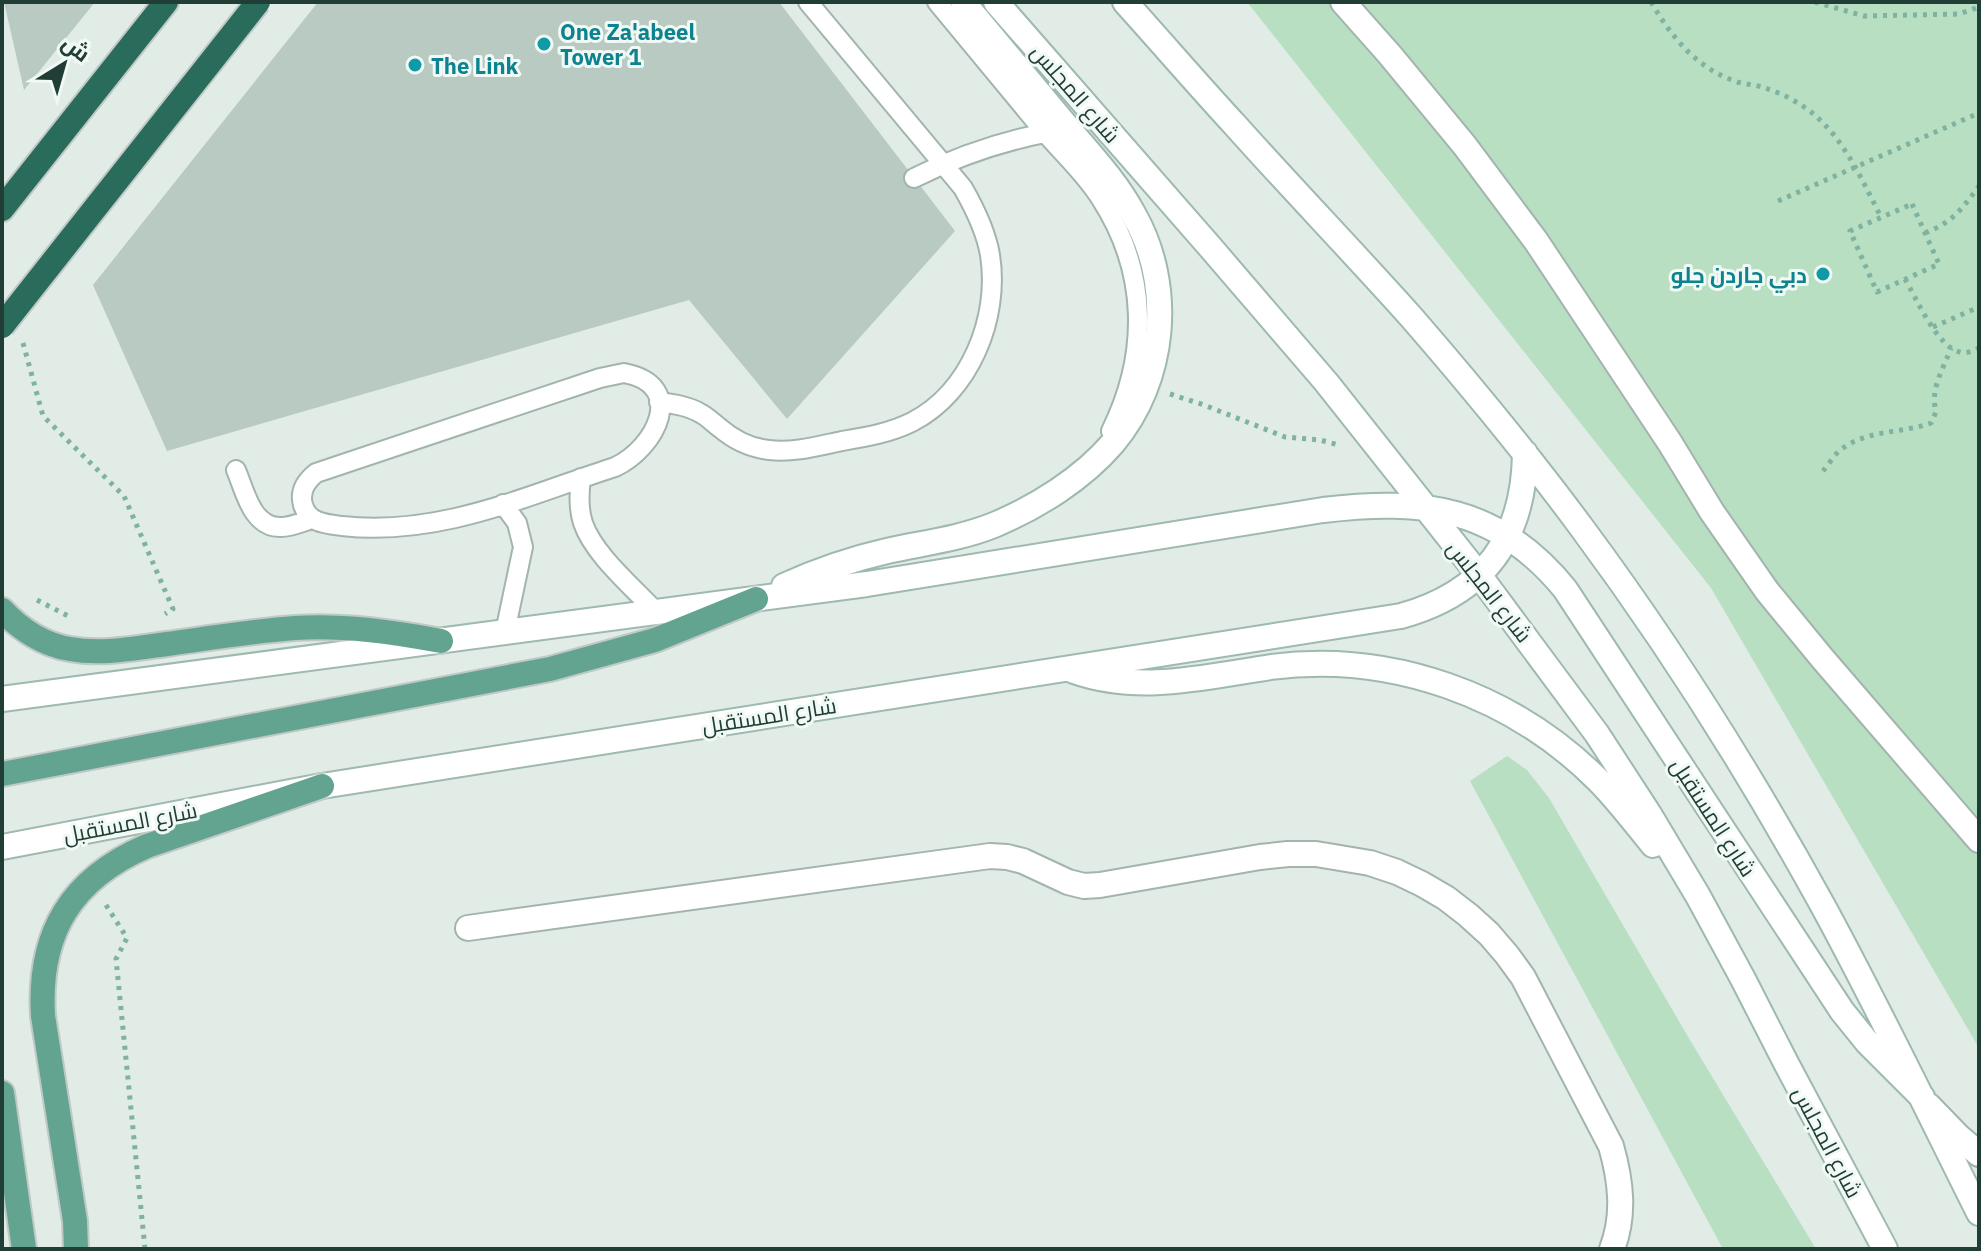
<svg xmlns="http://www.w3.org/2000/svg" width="1981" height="1251" viewBox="0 0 1981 1251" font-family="'IBM Plex Sans',Cairo,sans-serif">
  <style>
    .green { fill: #b8dfc1 }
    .building { fill: #b9cac2 }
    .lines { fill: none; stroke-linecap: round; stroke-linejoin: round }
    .lane-casing { stroke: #a3b4ae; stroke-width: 22 }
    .street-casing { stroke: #a3b4ae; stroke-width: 28 }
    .secondary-casing { stroke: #9eb9ae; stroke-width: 28 }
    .primary-casing { stroke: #c1c9c6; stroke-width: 28 }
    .highway-casing { stroke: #c1c9c6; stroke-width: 28 }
    .path { stroke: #7fb2a0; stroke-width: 5; stroke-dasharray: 4 6; stroke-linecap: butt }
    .lane { stroke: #fff; stroke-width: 18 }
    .street { stroke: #fff; stroke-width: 24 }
    .secondary { stroke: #fff; stroke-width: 24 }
    .primary { stroke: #63a491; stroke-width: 24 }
    .highway { stroke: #2a6c5c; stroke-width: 24 }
    .highway-bridge-casing { stroke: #c1c9c6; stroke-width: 28; stroke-linecap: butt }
    .highway-bridge { stroke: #2a6c5c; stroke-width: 24 }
    .culture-dot { fill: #0f9aa8; stroke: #f1f9f5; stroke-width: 3 }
    .labels { text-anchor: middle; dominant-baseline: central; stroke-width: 6; stroke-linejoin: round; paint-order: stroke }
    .culture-label { font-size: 22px; font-weight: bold; fill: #0d838f; stroke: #f1f9f5; text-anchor: start }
    .street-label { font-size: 22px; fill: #203e35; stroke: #f1f9f5 }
  </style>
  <rect width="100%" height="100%" fill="#e1ece7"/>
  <path class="green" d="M 1247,2 L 1979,2 L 1979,1048 L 1711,588 Z
    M 1507,756 L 1527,770 L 1549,798 L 1687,1035 L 1816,1249 L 1723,1249 L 1470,781 Z"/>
  <path class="building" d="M 4,2 L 95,2 L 24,90 Z
    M 318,2 L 779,2 L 955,231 L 787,419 L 689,300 L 167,451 L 93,285 Z"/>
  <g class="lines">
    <g class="lane-casing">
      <path id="lane" d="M 937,2 C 972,44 1007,87 1042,129 C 1061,152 1085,173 1101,199 C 1148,272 1149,354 1111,431
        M 914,178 C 956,157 999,142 1045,133
        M 624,373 C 688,385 656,448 615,467 C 525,496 439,537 342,526 C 326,524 308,523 303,505 C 299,491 306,481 316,473 L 600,378 Z
        M 659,402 C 674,404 688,406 700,413 C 708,417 713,423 720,428 C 734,440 751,448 769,450 C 793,453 818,446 842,441 C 866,437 890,433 912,422 C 970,392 1000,318 990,255 C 986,231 975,209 963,188 L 808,2
        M 236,470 C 245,491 252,528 281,527 C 291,527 302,522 312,519
        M 581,478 C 579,493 578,508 583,523 C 594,555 633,587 656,612
        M 503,504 L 517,523 L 523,547 L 505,632"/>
    </g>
    <g class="street-casing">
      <path id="street" d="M 1343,2 L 1390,55 L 1465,146 L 1536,241 L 1670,443 L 1712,512 L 1767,591 L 1822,658 L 1979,840
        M 468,928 L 990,856 L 1007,857 L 1023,861 L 1068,882 L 1084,886 L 1100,885 L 1260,857 L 1288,854 L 1316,854 L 1370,863 L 1397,872 L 1422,884 L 1446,898 L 1468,915 L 1489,934 L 1507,955 L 1523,977 L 1536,1002 L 1611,1146 C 1621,1181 1625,1215 1612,1249
        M 1929,1106 L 1959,1137 L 1979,1154"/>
    </g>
    <g class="secondary-casing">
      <path id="secondary" d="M 996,2 L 1211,248 L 1326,382 L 1479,575 L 1597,734 L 1649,814 L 1698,896 L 1743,979 L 1786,1063 L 1885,1249
        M 1125,2 C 1162,43 1198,85 1235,125 C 1293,190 1354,253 1412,318 C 1471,386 1528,455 1582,528 C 1671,648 1751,775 1823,906 C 1878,1007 1928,1111 1979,1213
        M 784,586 C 817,571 852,559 887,551 C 923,543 959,539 994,525 C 1037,507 1082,479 1113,443 C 1166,380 1174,286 1134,215 C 1117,183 1092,156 1068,128 C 1033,86 998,44 963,2
        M 1074,671 C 1139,694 1204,677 1271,667 C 1390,651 1513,695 1598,780 C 1618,800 1635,823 1653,845
        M 2,699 L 867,584 L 1323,510 C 1424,498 1498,507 1565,589 L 1842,1011 L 1867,1042 L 1922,1097
        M 2,847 L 322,786 L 1401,616 C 1484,593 1524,539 1525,453"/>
    </g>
    <g class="primary-casing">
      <path id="primary" d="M 2,610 C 20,629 44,645 70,649 C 102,655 135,648 167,644 C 210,638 252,631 295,628 C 344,625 393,632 441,641
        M 2,774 L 550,669 L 655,640 L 756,599
        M 2,1093 L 24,1249
        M 76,1249 L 75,1221 L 43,1016 C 38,933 71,879 147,846 L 322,786"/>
    </g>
    <g class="highway-casing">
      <path id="highway" d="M 2,209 L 166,2"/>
    </g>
    <path class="path" d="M 1651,2 C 1671,36 1696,68 1735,81 C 1744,85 1755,84 1765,88 C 1784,94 1804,105 1818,118 C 1847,145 1863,182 1881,217
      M 1815,2 L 1864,16 L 1959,14 L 1979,7
      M 1778,201 L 1979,113
      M 1912,204 L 1939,264 L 1877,292 L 1850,231 Z
      M 1925,233 C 1953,222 1961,210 1979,186
      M 1905,279 C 1916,298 1938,348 1960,352 C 1966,354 1973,351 1979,348
      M 1933,327 L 1979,307
      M 23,343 L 43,416 L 124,496 L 173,609 L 165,614
      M 1170,394 L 1204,405 L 1285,437 L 1320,440 L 1339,445
      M 1823,471 C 1828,465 1833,457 1839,451 C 1866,429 1900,434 1931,423 L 1936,412 C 1930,388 1943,370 1951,348
      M 37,600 L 72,618
      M 106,905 L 127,938 L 116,959 L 145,1249"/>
    <use href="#lane" class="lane"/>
    <use href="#street" class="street"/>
    <use href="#secondary" class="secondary"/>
    <use href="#primary" class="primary"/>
    <use href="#highway" class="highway"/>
    <g class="highway-bridge-casing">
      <path id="highway-bridge" d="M 2,326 L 258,2"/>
    </g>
    <use href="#highway-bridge" class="highway-bridge"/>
  </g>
  <g class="culture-dot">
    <circle cx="544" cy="44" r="8"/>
    <circle cx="415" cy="65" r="8"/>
    <circle cx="1823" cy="274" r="8"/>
  </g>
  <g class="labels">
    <g class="culture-label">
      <text x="560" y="31">One Za'abeel<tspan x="560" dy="25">Tower 1</tspan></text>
      <text x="431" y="65">The Link</text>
      <text x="1807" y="274" text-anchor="end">دبي جاردن جلو</text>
    </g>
    <g class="street-label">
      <text transform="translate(1076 93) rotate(49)">شارع المجلس</text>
      <text transform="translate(1490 591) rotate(52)">شارع المجلس</text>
      <text transform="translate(769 715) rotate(-9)">شارع المستقبل</text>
      <text transform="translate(1714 817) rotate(57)">شارع المستقبل</text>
      <text transform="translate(130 822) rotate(-11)">شارع المستقبل</text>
      <text transform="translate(1828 1142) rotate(62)">شارع المجلس</text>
    </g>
  </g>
  <rect width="1981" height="1251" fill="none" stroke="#203e35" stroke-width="8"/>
  <g transform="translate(64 64) rotate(37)" stroke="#f1f9f5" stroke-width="6" paint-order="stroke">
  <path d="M0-6L14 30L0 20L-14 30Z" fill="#203e35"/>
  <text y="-12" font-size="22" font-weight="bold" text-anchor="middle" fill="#203e35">ش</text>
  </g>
</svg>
